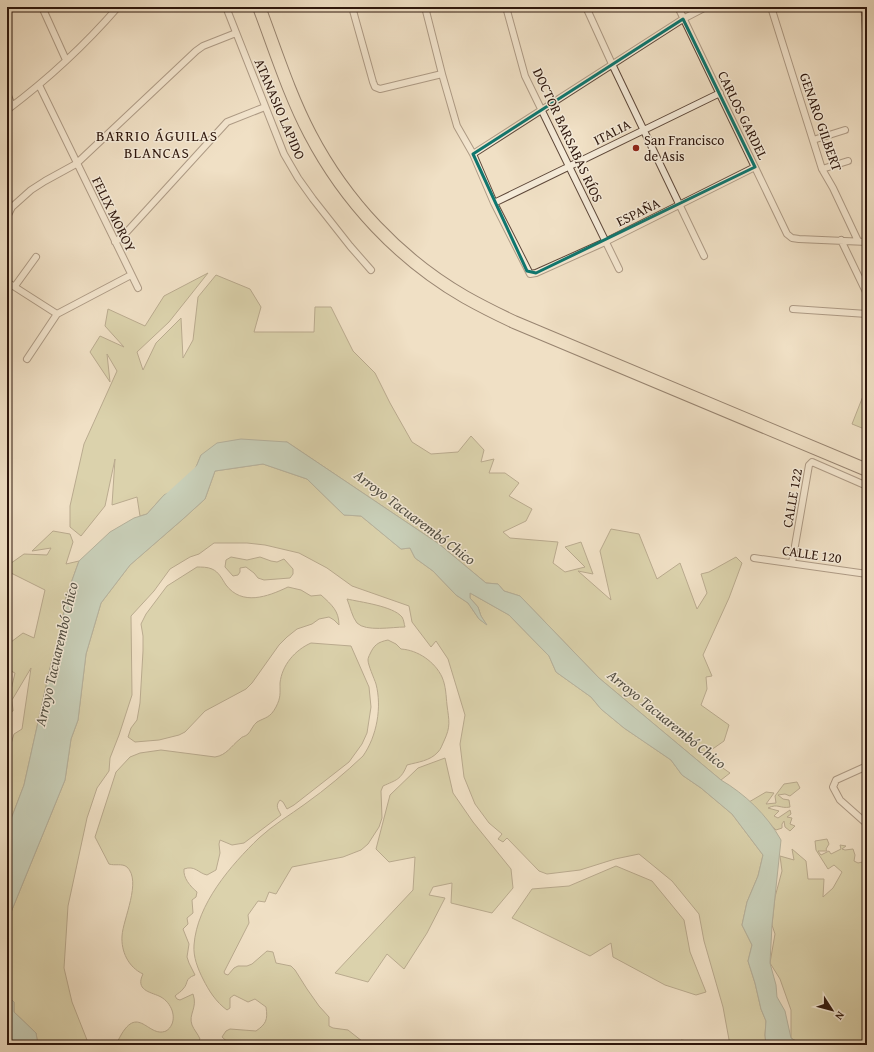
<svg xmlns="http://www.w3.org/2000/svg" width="874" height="1052" viewBox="0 0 874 1052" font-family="'Gentium Book Plus',serif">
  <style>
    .green { fill: #c2c08f; stroke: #786b4e }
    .water { fill: #9bbeaf; stroke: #6f7b6e }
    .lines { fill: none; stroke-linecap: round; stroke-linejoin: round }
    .river { stroke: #9bbeaf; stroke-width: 10 }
    .street-casing { stroke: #5e483a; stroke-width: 8 }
    .highway-casing { stroke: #2d160c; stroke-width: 14 }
    .street { stroke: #f5ebd9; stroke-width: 6 }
    .highway { stroke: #f0e0c5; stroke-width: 12 }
    .rail-casing { stroke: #2d160c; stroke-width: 3 }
    .rail { stroke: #f5ebd9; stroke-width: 1.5; stroke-dasharray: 4.5; stroke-linecap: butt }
    .marked { fill: none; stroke: #0f766e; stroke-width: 3; stroke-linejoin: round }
    .poi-dot { fill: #8f2418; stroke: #f5ebd9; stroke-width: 1.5 }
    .labels { text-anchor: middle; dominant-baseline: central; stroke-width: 3; stroke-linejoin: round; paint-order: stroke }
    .street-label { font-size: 14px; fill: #2d160c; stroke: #f5ebd9 }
    .poi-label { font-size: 14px; fill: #2d160c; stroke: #f5ebd9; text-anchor: start }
    .neighbourhood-label { font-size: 15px; letter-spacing: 1px; fill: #2d160c; stroke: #f5ebd9 }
    .water-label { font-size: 15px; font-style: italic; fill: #545145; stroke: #f5ebd9 }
  </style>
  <rect width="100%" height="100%" fill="#f0e0c5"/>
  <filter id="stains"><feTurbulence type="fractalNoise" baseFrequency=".005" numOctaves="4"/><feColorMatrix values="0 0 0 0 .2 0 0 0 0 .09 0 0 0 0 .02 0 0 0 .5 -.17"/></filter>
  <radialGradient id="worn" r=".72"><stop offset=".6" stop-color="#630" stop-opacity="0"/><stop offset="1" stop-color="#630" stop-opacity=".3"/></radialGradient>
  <path class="green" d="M 208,273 L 169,322 L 137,352 L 143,370 L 156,343 L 181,318 L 183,358 L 193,340 L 198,297 L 216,275 L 250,289 L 261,307 L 254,332 L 314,332 L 315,307 L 331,307 L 353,351 L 375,373 L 390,403 L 412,442 L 431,454 L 458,452 L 471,436 L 484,450 L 481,462 L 494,459 L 489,473 L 505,473 L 519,483 L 509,496 L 532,509 L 526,521 L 503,532 L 510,538 L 558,542 L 553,563 L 565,572 L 585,567 L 565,547 L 581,542 L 593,574 L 578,571 L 611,600 L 600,551 L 611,529 L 639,534 L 657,579 L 680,563 L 697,609 L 707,593 L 701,574 L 709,572 L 736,557 L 742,563 L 729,598 L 703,655 L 712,676 L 706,677 L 707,689 L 701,705 L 729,725 L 724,741 L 704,755 L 730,773 L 721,780 L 599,678 L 520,596 L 504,591 L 498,584 L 486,583 L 439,544 L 287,442 L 201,455 L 189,484 L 164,495 L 147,514 L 140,516 L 137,497 L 112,505 L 115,459 L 105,506 L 81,536 L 70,527 L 70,506 L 84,444 L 117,371 L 107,354 L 110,382 L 90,352 L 100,336 L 124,347 L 105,326 L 108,309 L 145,326 L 164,296 Z
    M 865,391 L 867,392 L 867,430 L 852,424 Z
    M 263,464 L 307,479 L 344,515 L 361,516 L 401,549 L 410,548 L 415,558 L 433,571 L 456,595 L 468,603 L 479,619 L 486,624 L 481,616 L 478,607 L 470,598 L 470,593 L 509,615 L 549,656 L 556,672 L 591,697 L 601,709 L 624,728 L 671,760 L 682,775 L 701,788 L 732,814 L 763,855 L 758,876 L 747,902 L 742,925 L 752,945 L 748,961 L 755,983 L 761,1009 L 766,1021 L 765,1035 L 766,1045 L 730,1045 L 723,1007 L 704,941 L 699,914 L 672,881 L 639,854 L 615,859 L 580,870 L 547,874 L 539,871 L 507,838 L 503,842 L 498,839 L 502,834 L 489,823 L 475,804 L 464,777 L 460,744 L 465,715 L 448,659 L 436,641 L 431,647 L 412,622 L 409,606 L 352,586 L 327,568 L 299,553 L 265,545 L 247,543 L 214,543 L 199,554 L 190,557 L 170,569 L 154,591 L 131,616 L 132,695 L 119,735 L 110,758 L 109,771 L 97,788 L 87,818 L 68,906 L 64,968 L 72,1002 L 89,1045 L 38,1045 L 36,1033 L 14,1012 L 14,1002 L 7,995 L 7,922 L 65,780 L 71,739 L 78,720 L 86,654 L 101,603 L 130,565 L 183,519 L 205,499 L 215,471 Z
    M 53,531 L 70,534 L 73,542 L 66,564 L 79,561 L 66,597 L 60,636 L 51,664 L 24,785 L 11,819 L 9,834 L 7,836 L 7,757 L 14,734 L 22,729 L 31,668 L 12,700 L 13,711 L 7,714 L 7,707 L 15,673 L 7,669 L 7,645 L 23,633 L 34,638 L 45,590 L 7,571 L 7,566 L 24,554 L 47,555 L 51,548 L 32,551 Z
    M 231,557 L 247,560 L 260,557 L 271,561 L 277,562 L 284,559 L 293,569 L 293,574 L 290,578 L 264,580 L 258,578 L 254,573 L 246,567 L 240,568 L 240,572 L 238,575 L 233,576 L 225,567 L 226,560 Z
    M 197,567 C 201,567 208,567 212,569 C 219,572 222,579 226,585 C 242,606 267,597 288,587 L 301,590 L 311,596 L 321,595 C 332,605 339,611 339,625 L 334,620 L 329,617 L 319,619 L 312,624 L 297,629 L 287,637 L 279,645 L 252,683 L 246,689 L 205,711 L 185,732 L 179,735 L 159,740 L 135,742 L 128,737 L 131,728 L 137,720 L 140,703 L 143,651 L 143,636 L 141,624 L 146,614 L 167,586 Z
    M 347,599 C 360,602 393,606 402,617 C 404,620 404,624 405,627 C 392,627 366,632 357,623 C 352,617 350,606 347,599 Z
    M 388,640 L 396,644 L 401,649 C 418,650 435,662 442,677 C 446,686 446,696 447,705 C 449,721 451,726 444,741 C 442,745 441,749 438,752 C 430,761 418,762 407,765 C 401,780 396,780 383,786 L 381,791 L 382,818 L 379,827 L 368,844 L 361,850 L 343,857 L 292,867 L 276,894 L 269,892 L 265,902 L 258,901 L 248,915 L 249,923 L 224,972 L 225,974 L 228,975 L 234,968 L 238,966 L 247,966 L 252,964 L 267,951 L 273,952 L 276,963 L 291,966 L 295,970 L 307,989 L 319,1006 L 329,1017 L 329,1026 L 333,1028 L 348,1030 L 367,1045 L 231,1045 L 222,1037 L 226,1031 L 230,1029 L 256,1031 C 266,1024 268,1020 266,1007 L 255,999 L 248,1002 L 234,995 L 230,998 L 230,1008 L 227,1010 C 216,1002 209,991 203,979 C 198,969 193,957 194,945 C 197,904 231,865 259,838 C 273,825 290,815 305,804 C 326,789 345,773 363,756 C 377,736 382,707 376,684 C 374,678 368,665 368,660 C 368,658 369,656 370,654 C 374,645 378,642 388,640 Z
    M 311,643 L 351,646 L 369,687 L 371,707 L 367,733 L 362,744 L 349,762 L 294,805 L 287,809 L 283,802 L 280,800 C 275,806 278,809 281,815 L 244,843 L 232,845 L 220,840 L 219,844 L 220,853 L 216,870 L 207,875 C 198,873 195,865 184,869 C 183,878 190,886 197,892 L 196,897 L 192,900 L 193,913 L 187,918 L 188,924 L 183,929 L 189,944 L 187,957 L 189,963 L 195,975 C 184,979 189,983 183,989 C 181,992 178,993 175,996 L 177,999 L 180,1000 L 193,994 C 198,1008 188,1014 192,1025 C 194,1030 198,1034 200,1039 L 198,1042 L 199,1045 L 116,1045 C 137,998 147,1039 166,1031 C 169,1029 170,1028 172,1024 C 176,1014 170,1001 159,996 C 150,992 135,990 143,974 C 128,967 121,951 122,936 C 123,919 142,881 127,867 C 122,863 115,866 109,864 L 95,837 L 116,772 L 130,757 L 140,753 L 161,750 L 215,757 C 227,755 231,746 240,739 C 242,736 245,737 248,734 C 251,731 253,725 257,722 C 266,717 270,718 276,707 C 281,697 280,694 280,683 C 282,665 295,650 311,643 Z
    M 445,758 L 453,793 L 473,822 L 511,869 L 513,888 L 492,913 L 451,903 L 452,883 L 433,887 L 429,895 L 445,898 L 427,933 L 404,969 L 387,954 L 368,982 L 335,973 L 413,890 L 415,857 L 389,862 L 376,849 L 390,795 L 418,768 Z
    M 797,782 L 800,788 L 790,796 L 785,794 L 778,795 L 783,799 L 789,800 L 790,807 C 780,809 778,803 768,808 L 779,811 L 774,816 L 778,818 L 790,810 L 791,814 L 787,817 L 792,818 L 790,824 L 795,826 L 790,831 L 785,827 L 784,821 L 782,824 L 782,828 L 776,830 L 749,802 L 766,792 L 774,793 L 766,804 L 776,803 L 775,796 L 784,784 Z
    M 827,839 L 829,844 L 826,849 L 827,851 L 818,851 L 821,855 L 829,851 L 831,854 L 841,849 L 840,845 L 846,846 L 842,849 L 845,850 L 853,849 L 855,855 L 854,861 L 858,863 L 867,861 L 867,1045 L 802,1045 L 791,1038 L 791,1010 L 780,979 L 770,963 L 775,934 L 772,925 L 775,897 L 782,871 L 780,856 L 794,860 L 792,849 L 806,861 L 808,879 L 824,879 L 823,897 L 833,888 L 842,872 L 834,865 L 828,869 L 816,850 L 815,841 Z
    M 616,866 L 652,881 L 684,920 L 690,952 L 706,992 L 696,995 L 665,985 L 613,957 L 611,943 L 590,956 L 512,918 L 532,889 L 569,886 Z
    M 681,1040 L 694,1042 L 700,1045 L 679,1045 Z"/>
  <path class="water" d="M 241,439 L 287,442 L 439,544 L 486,583 L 498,584 L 504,591 L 520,596 L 599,678 L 721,780 C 745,794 767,815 781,840 L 772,925 L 770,963 L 776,985 L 777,997 L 785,1011 L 791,1038 L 802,1045 L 766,1045 L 765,1035 L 766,1021 L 761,1009 L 755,983 L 748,961 L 752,945 L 742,925 L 747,902 L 758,876 L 763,855 L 732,814 L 701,788 L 682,775 L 671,760 L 624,728 L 601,709 L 591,697 L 556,672 L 549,656 L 509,615 L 470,593 L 470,598 L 478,607 L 481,616 L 487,625 L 479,619 L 468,603 L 456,595 L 433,571 L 415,558 L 410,548 L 401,549 L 361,516 L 344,515 L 307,479 L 263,464 L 215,471 L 205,499 L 183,519 L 130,565 L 101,603 L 86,654 L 78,720 L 71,739 L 65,780 L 7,922 L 7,836 L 9,833 L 11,819 L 24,785 L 51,664 L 60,636 L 66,597 L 79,561 L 110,532 L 134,518 L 147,514 L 164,495 L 189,484 L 201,455 L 217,443 Z
    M 7,995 L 14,1002 L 14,1012 L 36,1033 L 38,1045 L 7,1045 Z"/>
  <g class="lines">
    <path class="river" d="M 169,498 L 203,467"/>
    <g class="street-casing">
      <path id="street" d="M 42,7 L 66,60
        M 226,7 L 284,154 L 298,178 L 313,199 L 350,246 L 371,270
        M 352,7 L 373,82 L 375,87 L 380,89 L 442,74
        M 425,7 L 442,74 L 457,126 L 473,154 L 494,203 L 530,274 L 536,273 L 605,242 L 755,167
        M 506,7 L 525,76 L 619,269
        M 586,7 L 612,64 L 704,256
        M 678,7 L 787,234 L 792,238 L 799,239 L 867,242
        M 771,7 L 822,169 L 833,188 L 858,241
        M 39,85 L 138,288
        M 7,93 L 12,106
        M 7,110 C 47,80 85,45 118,7
        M 813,140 L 845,130
        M 473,154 L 683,19 L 706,7
        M 822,169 L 848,161
        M 494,203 L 720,93
        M 7,217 L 12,207 L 31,190 L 45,181 L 76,164 L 196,51 L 203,46 L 236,33
        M 841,240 L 867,294
        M 115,242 L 123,236 L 227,122 L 265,107
        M 7,282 L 57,314
        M 15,286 L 36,257
        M 793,309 L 867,314
        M 27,359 L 57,314 L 131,275
        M 754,558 L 867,574
        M 792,563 L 809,465 L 812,462 L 867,486
        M 867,766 L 836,780 L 833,787 L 840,800 L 867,824"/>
    </g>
    <g class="highway-casing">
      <path id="highway" d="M 259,7 C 275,49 289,94 310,134 C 345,201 399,259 465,297 C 481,306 497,314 514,322 L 867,470"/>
    </g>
    <use href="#street" class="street"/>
    <use href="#highway" class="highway"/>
    <g class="rail-casing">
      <path id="rail" d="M 862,7 L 864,41 L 867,64"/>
    </g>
    <use href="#rail" class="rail"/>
  </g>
  <path d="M0 0H874V1052H0ZM 683,19 L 755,167 L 536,273 L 527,271 L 473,154 Z" fill="#f0e0c5" fill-opacity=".55" fill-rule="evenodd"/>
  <path class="marked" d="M 683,19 L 755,167 L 536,273 L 527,271 L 473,154 Z"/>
  <circle class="poi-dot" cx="636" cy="148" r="4"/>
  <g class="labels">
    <g class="street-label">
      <text transform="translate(280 109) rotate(67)">ATANASIO LAPIDO</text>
      <text transform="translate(743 115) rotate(64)">CARLOS GARDEL</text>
      <text transform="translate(821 122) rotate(71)">GENARO GILBERT</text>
      <text transform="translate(612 132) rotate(-27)">ITALIA</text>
      <text transform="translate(568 135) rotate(65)">DOCTOR BARSABAS RÍOS</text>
      <text transform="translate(638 212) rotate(-26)">ESPAÑA</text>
      <text transform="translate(114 214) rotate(64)">FELIX MOROY</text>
      <text transform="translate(792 498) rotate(-80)">CALLE 122</text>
      <text transform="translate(812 554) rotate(8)">CALLE 120</text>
    </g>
    <g class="poi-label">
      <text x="644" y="140">San Francisco<tspan x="644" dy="16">de Asis</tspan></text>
    </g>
    <g class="neighbourhood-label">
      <text x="157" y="135">BARRIO ÁGUILAS<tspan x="157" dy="17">BLANCAS</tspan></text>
    </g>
    <g class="water-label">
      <text transform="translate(415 517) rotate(37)">Arroyo Tacuarembó Chico</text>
      <text transform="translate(56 654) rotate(-77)">Arroyo Tacuarembó Chico</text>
      <text transform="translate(667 719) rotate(39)">Arroyo Tacuarembó Chico</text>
    </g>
  </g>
  <rect width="874" height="1052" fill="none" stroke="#f0e0c5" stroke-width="24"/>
  <rect x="8" y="8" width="858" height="1036" fill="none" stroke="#2d160c" stroke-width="2"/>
  <rect x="12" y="12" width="850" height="1028" fill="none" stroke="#2d160c"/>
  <g transform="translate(832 1010) rotate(126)" stroke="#f5ebd9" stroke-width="3" paint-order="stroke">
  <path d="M0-3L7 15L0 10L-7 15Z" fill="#2d160c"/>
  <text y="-6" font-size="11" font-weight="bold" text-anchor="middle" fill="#2d160c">N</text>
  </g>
  <rect width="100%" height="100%" filter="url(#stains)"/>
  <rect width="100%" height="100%" fill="url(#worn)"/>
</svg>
